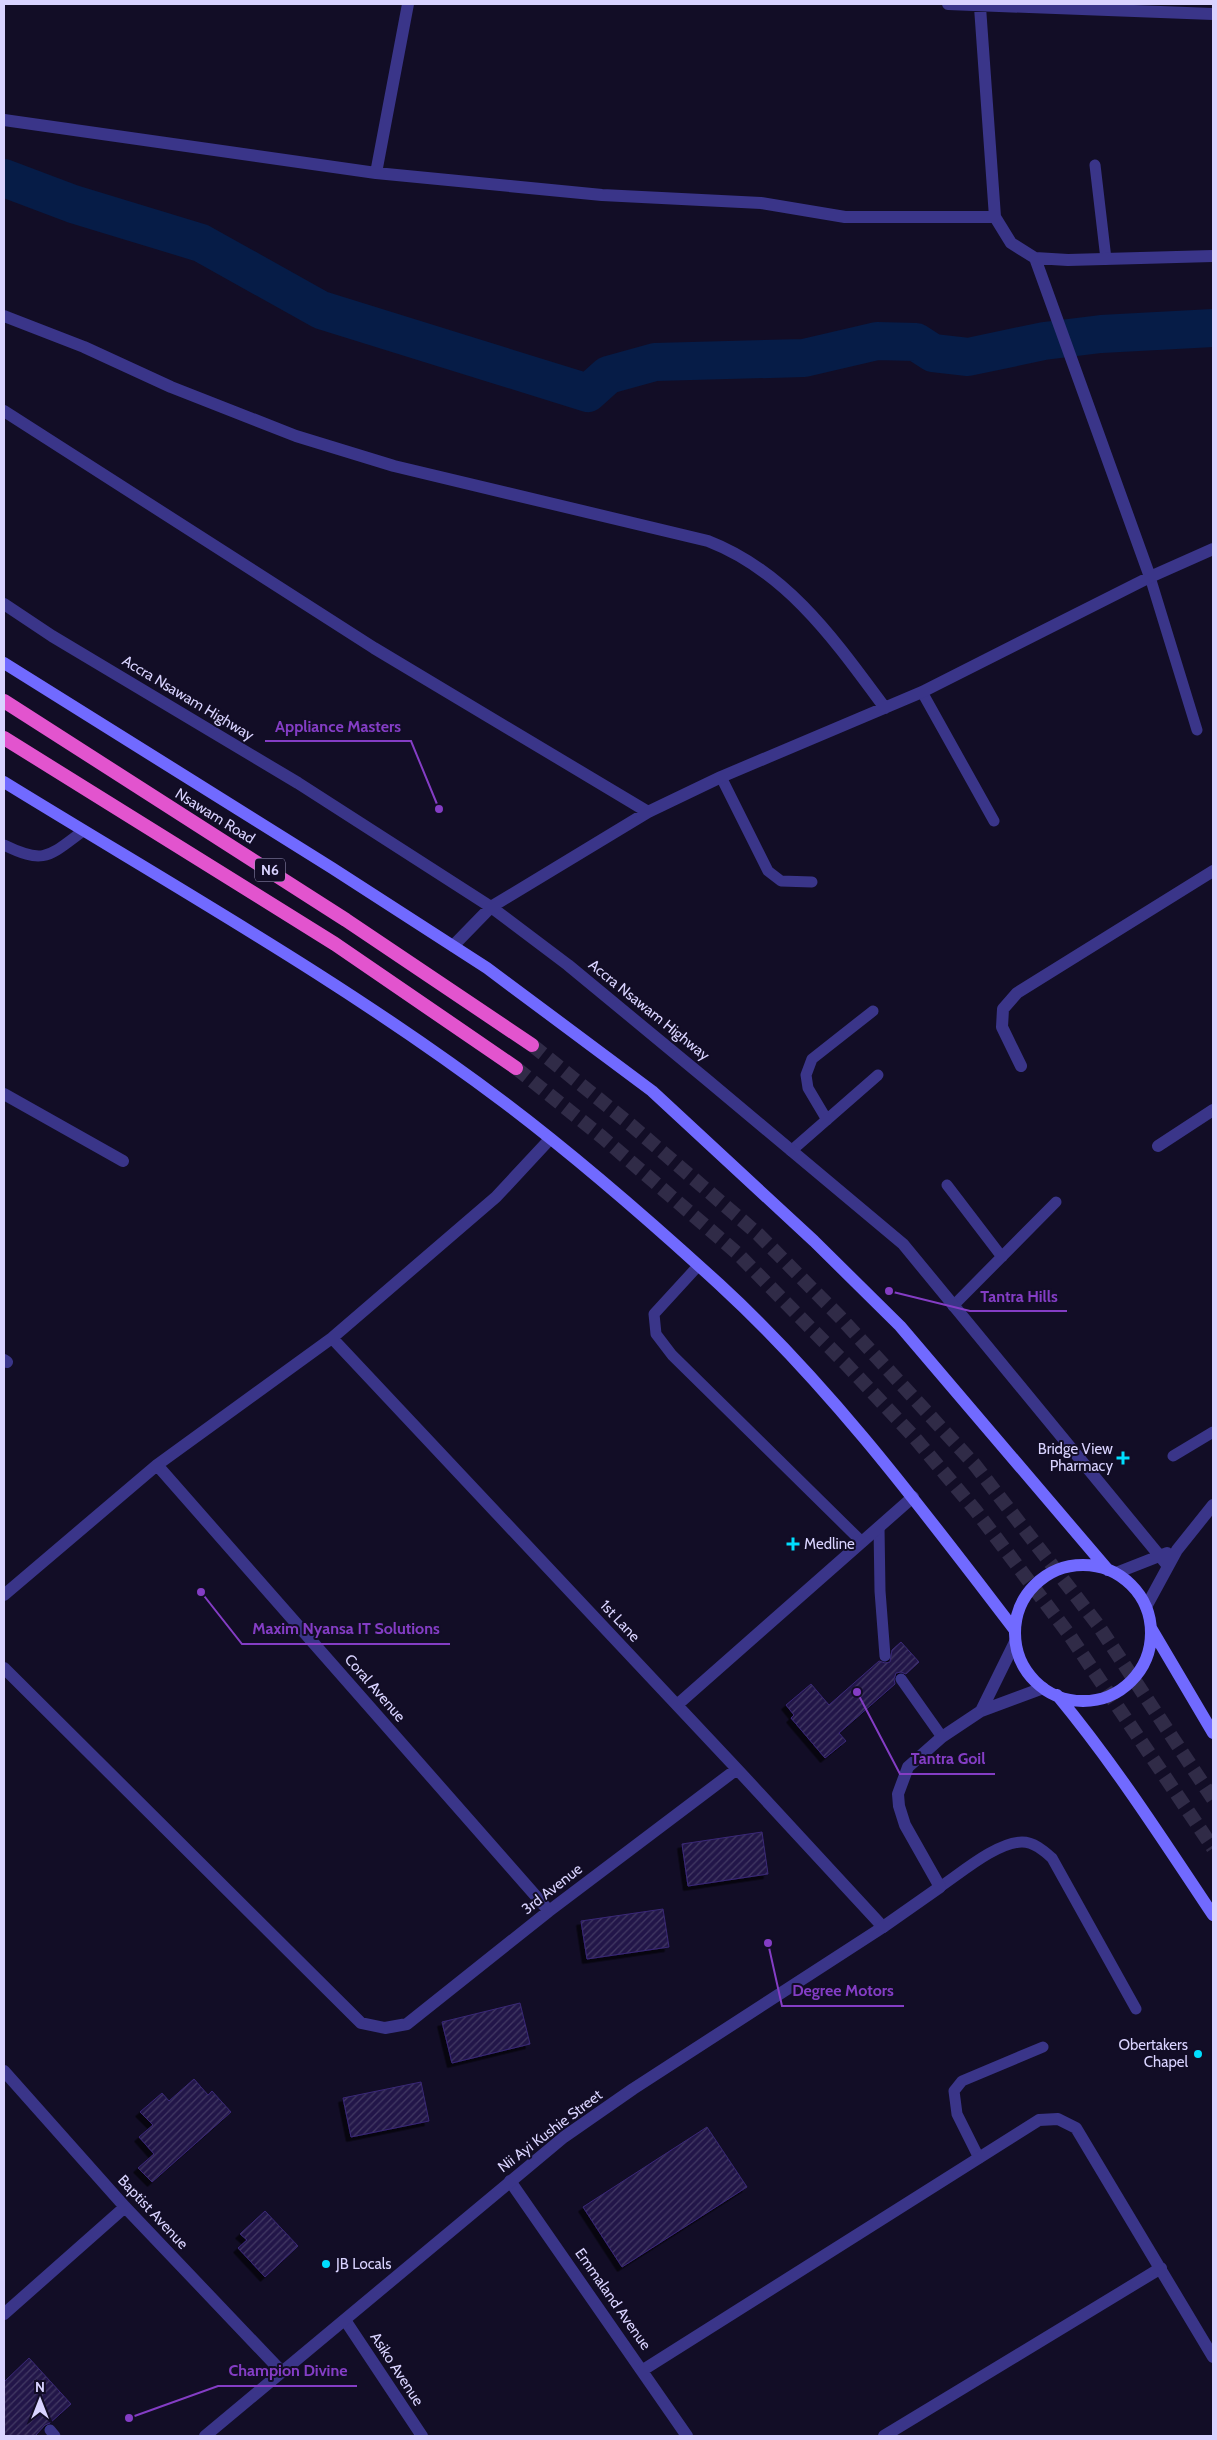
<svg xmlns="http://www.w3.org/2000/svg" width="1217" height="2440" viewBox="0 0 1217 2440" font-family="Cabin,sans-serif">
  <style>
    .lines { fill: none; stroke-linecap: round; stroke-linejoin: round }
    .river { stroke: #061c47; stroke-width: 38 }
    .building { fill: url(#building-hatch); stroke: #3a2877; filter: url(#shadow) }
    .trunk-tunnel { stroke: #302b47; stroke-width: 14; stroke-dasharray: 14 7; stroke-linecap: butt }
    .service { stroke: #3a3589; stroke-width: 11 }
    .minor { stroke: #3a3589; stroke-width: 12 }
    .tertiary { stroke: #3a3589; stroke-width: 12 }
    .secondary { stroke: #716aff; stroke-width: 12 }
    .trunk { stroke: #e254ce; stroke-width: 14 }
    .poi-dot { fill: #00defe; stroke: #120d26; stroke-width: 2 }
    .labels { text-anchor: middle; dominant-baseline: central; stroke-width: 4; stroke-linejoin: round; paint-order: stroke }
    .shield { fill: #120d26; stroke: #9d98be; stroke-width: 1 }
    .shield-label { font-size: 14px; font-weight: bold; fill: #d9d3ff }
    .street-label { font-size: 15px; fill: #d9d3ff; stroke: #120d26 }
    .poi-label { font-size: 15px; fill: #d9d3ff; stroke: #120d26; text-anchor: end }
    .leader { fill: none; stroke: #843dc5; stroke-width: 2 }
    .callout-dot { fill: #843dc5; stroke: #120d26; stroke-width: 2 }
    .callout-label { font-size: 16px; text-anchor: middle; font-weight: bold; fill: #843dc5; stroke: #120d26; stroke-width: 4; stroke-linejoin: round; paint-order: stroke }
  </style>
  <defs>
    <pattern id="building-hatch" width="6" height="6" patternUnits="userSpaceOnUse" patternTransform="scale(1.25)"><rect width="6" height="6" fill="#231849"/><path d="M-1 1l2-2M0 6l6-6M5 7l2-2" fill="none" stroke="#423964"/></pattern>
    <filter id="shadow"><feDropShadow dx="-4.5" dy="4.5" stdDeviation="0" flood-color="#0009"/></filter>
  </defs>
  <rect width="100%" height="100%" fill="#120d26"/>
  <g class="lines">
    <path class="river" d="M 4,178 L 73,204 L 201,243 L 321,310 L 588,393 L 608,375 L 655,362 L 804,358 L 877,341 L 916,342 L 933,353 L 968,357 L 1044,341 L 1101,334 L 1213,328"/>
  </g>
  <path class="building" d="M 901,1642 L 919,1662 L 906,1674 L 901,1672 L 896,1673 L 894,1679 L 895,1684 L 839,1733 L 846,1741 L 825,1758 L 791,1718 L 794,1715 L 786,1705 L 811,1684 L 829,1705 L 879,1661 L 885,1663 L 890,1662 L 892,1650 Z
    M 762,1832 L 768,1874 L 688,1886 L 682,1844 Z
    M 663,1909 L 669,1947 L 587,1959 L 581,1921 Z
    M 520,2003 L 530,2044 L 452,2063 L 442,2022 Z
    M 194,2079 L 208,2095 L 212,2091 L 231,2112 L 152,2182 L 138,2168 L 154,2154 L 139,2137 L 153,2125 L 140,2112 L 162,2093 L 169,2101 Z
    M 421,2082 L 429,2121 L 351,2137 L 343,2098 Z
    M 707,2127 L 747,2187 L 622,2267 L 583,2207 Z
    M 265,2211 L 298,2246 L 265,2277 L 238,2248 L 247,2240 L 240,2234 Z
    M 29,2358 L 71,2404 L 50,2423 L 45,2425 L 35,2436 L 4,2436 L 4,2382 Z"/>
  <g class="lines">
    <path class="trunk-tunnel" d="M 532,1045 L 631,1125 L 758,1234 L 840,1317 L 975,1465 L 1098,1625 L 1213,1799
      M 516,1068 L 602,1137 L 737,1253 L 845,1363 L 914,1437 L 976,1511 L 1068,1633 L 1213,1848"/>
    <path class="service" d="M 1095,165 L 1106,259
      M 1150,577 L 1197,730
      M 922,692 L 994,821
      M 721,777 L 768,871 L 781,881 L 812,882
      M 4,845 C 45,865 49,856 83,831
      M 827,1120 L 808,1088 L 806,1075 L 812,1059 L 873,1011
      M 791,1151 L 878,1075
      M 947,1185 L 1002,1257
      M 698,1266 L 654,1314 L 656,1334 L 672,1355 L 862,1542
      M 953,1306 L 1056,1202
      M 1173,1456 L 1213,1432
      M 879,1527 L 880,1591 L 885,1656
      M 901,1679 L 942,1737
      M 940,1887 C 961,1873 997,1842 1022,1842 C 1034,1842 1044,1851 1052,1858 L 1136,2009
      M 979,2158 L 957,2114 L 954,2091 L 962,2081 L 1043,2047
      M 50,2430 L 55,2436"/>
    <path class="minor" d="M 948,4 L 1213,14
      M 980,7 L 995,217
      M 4,120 L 376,173 L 602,195 L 761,203 L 845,217 L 995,217 L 1011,243 L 1035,258 L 1068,260 L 1213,256
      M 376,173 L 408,4
      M 1035,258 L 1150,577
      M 4,316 L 84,347 L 171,387 L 296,436 L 394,466 L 708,541 C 788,572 836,642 885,708
      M 4,411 L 374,648 L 648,812
      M 4,604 L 52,636 L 298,783 L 491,907 L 568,965 L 706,1079 L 903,1244 L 1168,1566
      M 453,946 L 491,907 L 648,812 L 721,777 L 922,692 L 1150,577 L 1213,549
      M 1021,1066 L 1002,1027 L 1003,1009 L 1017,993 L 1213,871
      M 4,1094 L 123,1161
      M 1158,1146 L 1213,1110
      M 332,1338 L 737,1769 L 883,1927
      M 4,1360 L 7,1362
      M 157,1465 L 549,1911
      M 1116,1573 L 1167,1553
      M 4,1595 L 157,1465 L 332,1338 L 496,1197 L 550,1139
      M 1146,1607 L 1177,1550 L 1213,1505
      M 4,1668 L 361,2023 L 385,2028 L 407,2024 L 549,1911 L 737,1769
      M 677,1705 L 913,1497
      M 4,2071 L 125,2207 L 282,2372
      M 510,2181 L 687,2436
      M 4,2314 L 125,2207
      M 345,2320 L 422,2436
      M 643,2370 L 1039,2120 L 1058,2119 L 1076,2128 L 1213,2357
      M 884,2436 L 1161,2268"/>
    <path class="tertiary" d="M 981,1711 L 1015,1642
      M 205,2436 L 564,2137 L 633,2089 L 883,1927 L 940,1887 L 905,1825 L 899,1806 L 898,1794 L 908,1767 L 942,1737 L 981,1711 L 1043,1688"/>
    <path class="secondary" d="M 4,663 L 332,868 L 487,968 L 652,1091 L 814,1241 L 900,1326 L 1108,1570
      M 4,782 C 173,886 346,983 505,1103 C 579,1159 650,1221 719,1284 C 831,1387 922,1509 1014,1629
      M1015 1633a68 68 0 1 1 136 0a68 68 0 1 1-136 0Z
      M 1151,1628 L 1213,1733
      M 1057,1695 C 1115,1765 1163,1840 1213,1915"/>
    <path class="trunk" d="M 4,701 L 346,920 L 532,1045
      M 4,738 L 335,944 L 516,1068"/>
  </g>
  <g class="poi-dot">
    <path d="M1120.5 1450.5h5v5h5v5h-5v5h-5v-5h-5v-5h5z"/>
    <path d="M790.5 1536.5h5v5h5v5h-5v5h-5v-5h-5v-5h5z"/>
    <circle cx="1198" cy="2054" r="5"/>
    <circle cx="326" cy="2264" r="5"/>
  </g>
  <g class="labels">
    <rect class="shield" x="255" y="858.5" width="30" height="23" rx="4"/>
    <g class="shield-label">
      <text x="270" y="870">N6</text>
    </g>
    <g class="street-label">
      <text transform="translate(188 698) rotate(31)">Accra Nsawam Highway</text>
      <text transform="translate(215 816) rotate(32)">Nsawam Road</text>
      <text transform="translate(649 1010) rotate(39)">Accra Nsawam Highway</text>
      <text transform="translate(620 1621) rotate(47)">1st Lane</text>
      <text transform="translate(375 1688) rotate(49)">Coral Avenue</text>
      <text transform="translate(552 1889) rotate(-38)">3rd Avenue</text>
      <text transform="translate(550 2131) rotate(-37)">Nii Ayi Kushie Street</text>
      <text transform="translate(153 2212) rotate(47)">Baptist Avenue</text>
      <text transform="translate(613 2299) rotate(55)">Emmaland Avenue</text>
      <text transform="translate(397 2369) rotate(57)">Asiko Avenue</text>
    </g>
    <g class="poi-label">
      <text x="1113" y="1449">Bridge View<tspan x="1113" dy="17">Pharmacy</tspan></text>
      <text x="804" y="1544" text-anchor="start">Medline</text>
      <text x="1188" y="2045">Obertakers<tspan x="1188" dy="17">Chapel</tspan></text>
      <text x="336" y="2264" text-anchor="start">JB Locals</text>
    </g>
  </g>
  <path class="leader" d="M439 809L411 741H265M889 1291L970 1311H1067M201 1592L242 1644H450M857 1692L900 1774H995M768 1943L782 2006H904M129 2418L218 2386H357"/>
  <g class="callout-dot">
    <circle cx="439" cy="809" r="5"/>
    <circle cx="889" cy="1291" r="5"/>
    <circle cx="201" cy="1592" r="5"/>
    <circle cx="857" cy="1692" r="5"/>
    <circle cx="768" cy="1943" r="5"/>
    <circle cx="129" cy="2418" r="5"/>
  </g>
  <g class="callout-label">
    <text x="338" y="732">Appliance Masters</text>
    <text x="1019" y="1302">Tantra Hills</text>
    <text x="346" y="1634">Maxim Nyansa IT Solutions</text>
    <text x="948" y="1764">Tantra Goil</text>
    <text x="843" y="1996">Degree Motors</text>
    <text x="288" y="2376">Champion Divine</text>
  </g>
  <rect width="1217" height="2440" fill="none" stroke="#d9d3ff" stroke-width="10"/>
  <g transform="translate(40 2400)" stroke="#120d26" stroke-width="4" paint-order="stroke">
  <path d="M0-4L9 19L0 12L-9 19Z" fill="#d9d3ff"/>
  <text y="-8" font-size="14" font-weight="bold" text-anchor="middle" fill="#d9d3ff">N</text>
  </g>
</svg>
